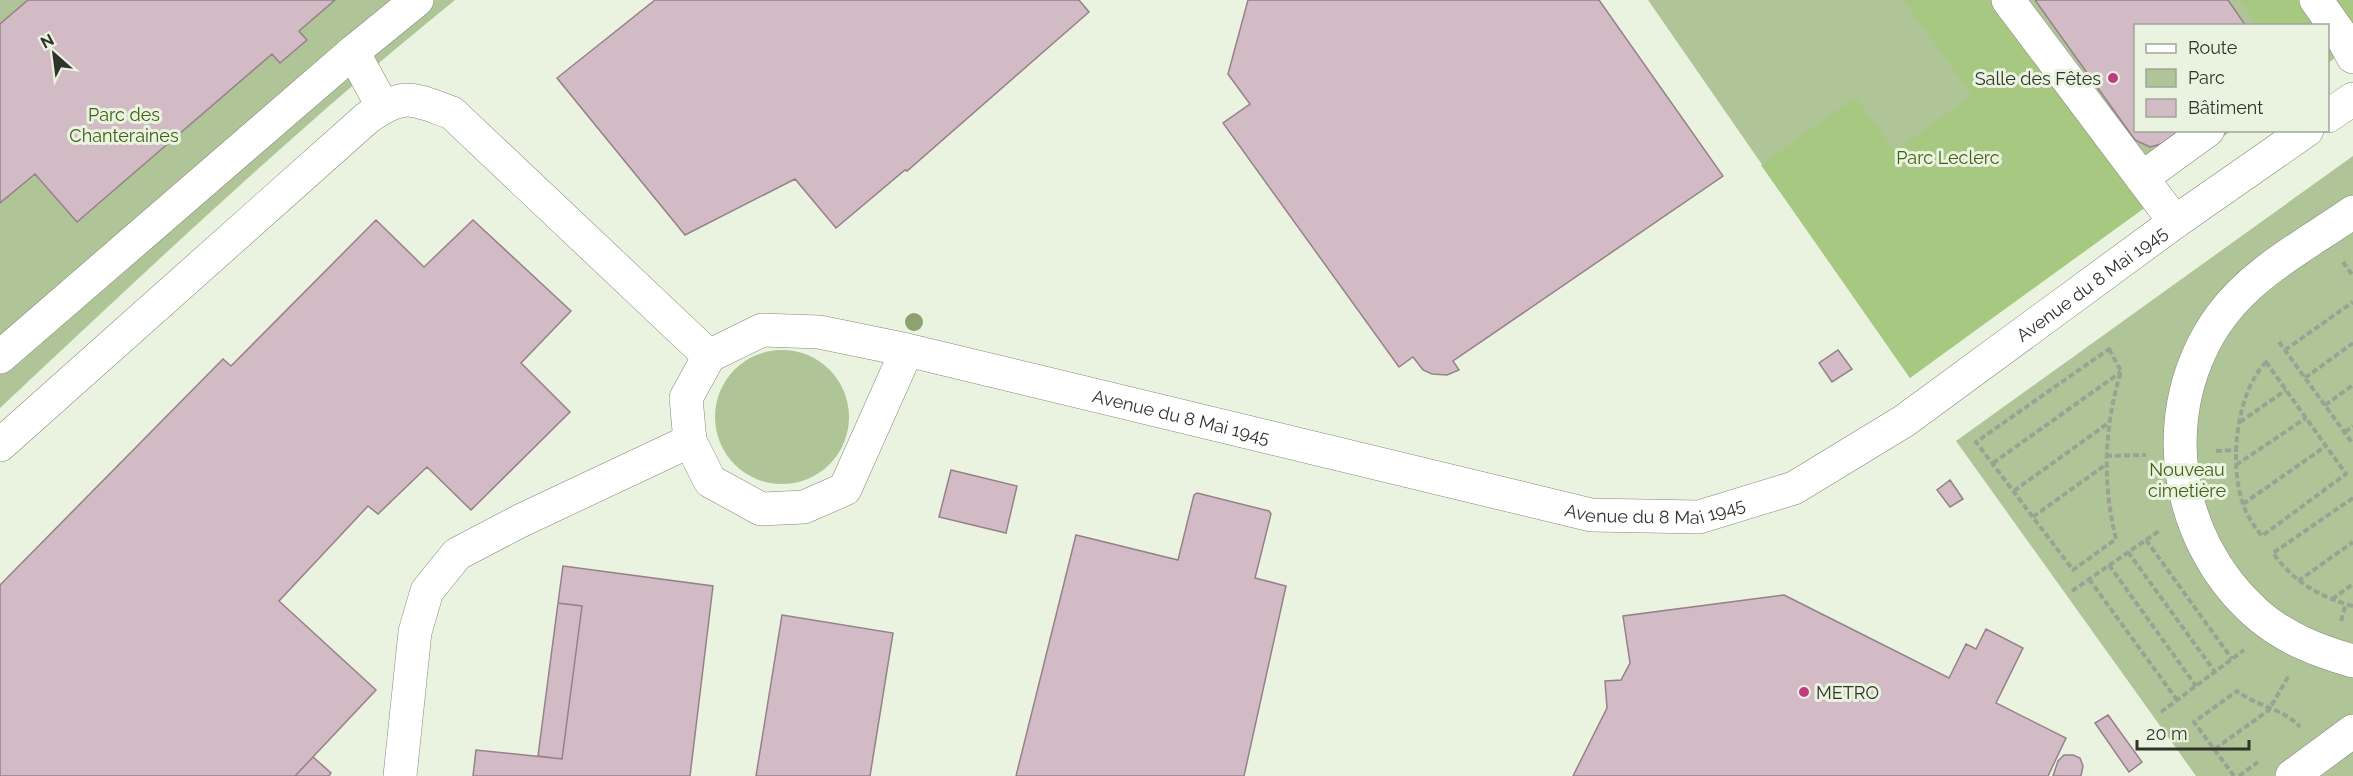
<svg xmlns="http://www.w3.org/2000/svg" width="2353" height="776" viewBox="0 0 2353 776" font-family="Raleway,sans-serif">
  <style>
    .green { fill: #afc597 }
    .forest { fill: #a7c881 }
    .building { fill: #d2bbc4; stroke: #968089; stroke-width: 1.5 }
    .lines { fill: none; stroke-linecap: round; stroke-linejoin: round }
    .minor-casing { stroke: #818a77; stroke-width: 34 }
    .path { stroke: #9aa293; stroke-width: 4; stroke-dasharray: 6 3; stroke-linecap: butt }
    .minor { stroke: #fff; stroke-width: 33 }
    .tree { fill: #8ea270 }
    .poi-dot { fill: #bf3c82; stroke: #e9f3df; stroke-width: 2 }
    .labels { text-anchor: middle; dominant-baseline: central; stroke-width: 6; stroke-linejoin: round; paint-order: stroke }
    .poi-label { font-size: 18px; fill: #2f332b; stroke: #e9f3df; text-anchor: end }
    .park-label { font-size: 18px; fill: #436016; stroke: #e9f3df }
    .street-label { font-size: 18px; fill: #2f332b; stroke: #e9f3df }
  </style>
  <rect width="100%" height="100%" fill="#e9f3df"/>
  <path class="green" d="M 0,0 L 455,0 C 297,128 148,269 0,408 Z
    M 1648,0 L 2353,0 L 2353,45 L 2328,63 L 2328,26 L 2136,26 L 2136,130 L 2231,131 L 2149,189 L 1910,378 Z
    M 2353,156 L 2353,776 L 2196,776 L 1956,441 Z
    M715 417a67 67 0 1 1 134 0a67 67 0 1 1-134 0Z"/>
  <path class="forest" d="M 1903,0 L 1996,0 L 2150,204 L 1910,378 L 1761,165 L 1855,97 L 1895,151 L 1972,95 Z
    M 2239,0 L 2353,0 L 2353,39 L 2328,57 L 2328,26 L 2258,25 Z"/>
  <path class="building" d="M 28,0 L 335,0 L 299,31 L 307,40 L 280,63 L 272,54 L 77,222 L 35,174 L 0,203 L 0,24 Z
    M 655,0 L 1079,0 L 1089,12 L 907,171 L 905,170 L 836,228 L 795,179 L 685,235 L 557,78 Z
    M 1248,0 L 1599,0 L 1723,176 L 1453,361 L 1459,370 L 1447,375 L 1432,374 L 1423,370 L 1413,357 L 1399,367 L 1223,123 L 1250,104 L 1228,74 Z
    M 2035,0 L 2228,0 L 2246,26 L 2136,26 L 2136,130 L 2180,130 L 2161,144 L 2150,147 L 2135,140 Z
    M 376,220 L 424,267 L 473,220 L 571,311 L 521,363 L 570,412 L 471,510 L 427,467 L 378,514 L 368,506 L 279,601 L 376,690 L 295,776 L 0,776 L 0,585 L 223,359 L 231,366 Z
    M 1838,350 L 1852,369 L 1832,382 L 1819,363 Z
    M 951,470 L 1017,486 L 1006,533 L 939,517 Z
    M 1950,480 L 1963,499 L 1950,507 L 1937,490 Z
    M 1197,493 L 1269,511 L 1271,514 L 1255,578 L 1286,586 L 1244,776 L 1016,776 L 1076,535 L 1178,560 L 1194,495 Z
    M 563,566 L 713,586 L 690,776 L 473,776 L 476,750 L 562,759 L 582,606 L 558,603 Z
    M 1784,595 L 1949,678 L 1966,644 L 1976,649 L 1986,629 L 2023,648 L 1996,703 L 2066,738 L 2048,776 L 1573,776 L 1607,708 L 1605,681 L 1621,680 L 1630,663 L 1623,616 Z
    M 558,603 L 582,606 L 562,759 L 538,756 Z
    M 782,615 L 893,633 L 870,776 L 756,776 Z
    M 2108,715 L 2142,762 L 2129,772 L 2095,723 Z
    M 2064,755 L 2073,755 L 2080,758 L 2083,766 L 2081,776 L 2053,776 L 2058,761 Z
    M 313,757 L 331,773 L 329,776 L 295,776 Z"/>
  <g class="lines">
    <g class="minor-casing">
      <g id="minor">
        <path d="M 2008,0 L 2175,222"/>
        <path d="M 2316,0 L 2341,35 L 2353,57"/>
        <path d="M 353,52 L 417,0"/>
        <path d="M 2328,116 L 2353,99"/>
        <path d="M 2142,178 L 2208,130"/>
        <path d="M 2353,212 C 2309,243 2254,271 2221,316 C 2154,408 2172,538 2256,613 C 2284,638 2318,651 2353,661"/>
        <path id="s1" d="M 907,350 L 845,489 L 804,507 L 761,509 L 710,481 L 690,441 L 686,398 L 709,356 L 762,330 L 819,332 L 907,350 L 1591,515 L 1699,517 L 1794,488 L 1904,421 L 2175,222 L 2307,130"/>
        <path d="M 0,357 L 353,52 L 383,107"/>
        <path d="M 0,445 L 367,118 C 404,91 413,99 452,113 L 709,356"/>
        <path d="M 400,776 L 415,632 L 427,591 L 457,554 L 520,521 L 690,441"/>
        <path d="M 2292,776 L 2353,731"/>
      </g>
    </g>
    <path class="path" d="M 2343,262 L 2353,276
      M 2279,342 L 2353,444
      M 2109,349 L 2121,371 C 2104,428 2102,482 2116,539 L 2073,570 L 1976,442 Z
      M 2285,350 L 2353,302
      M 2266,362 L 2346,474 L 2262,536 C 2254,526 2247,516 2243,504 C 2229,464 2236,393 2266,362 Z
      M 2305,378 L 2353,343
      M 2325,405 L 2353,385
      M 2240,422 L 2286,390
      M 2345,432 L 2353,426
      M 2216,451 L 2237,450
      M 2106,456 L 2146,455
      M 1993,463 L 2121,372
      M 2236,465 L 2306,418
      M 2014,491 L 2107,424
      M 2353,498 L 2273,553 C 2293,581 2319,597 2353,606
      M 2243,504 L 2326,446
      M 2033,517 L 2104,466
      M 2146,540 L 2232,659
      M 2128,552 L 2215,672
      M 2109,565 L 2196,686
      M 2089,579 L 2177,700
      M 2298,581 L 2353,542
      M 2072,591 L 2159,531
      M 2332,599 L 2353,584
      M 2341,621 L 2346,604
      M 2161,712 L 2244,650
      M 2215,749 L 2269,710 L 2289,675
      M 2234,776 L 2194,722 L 2237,691 C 2256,706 2286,710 2300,727
      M 2239,776 L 2258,762"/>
    <use href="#minor" class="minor"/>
  </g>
  <circle class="tree" cx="914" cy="322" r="9"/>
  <g class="poi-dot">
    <circle cx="2113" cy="78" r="6"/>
    <circle cx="1804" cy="692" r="6"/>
  </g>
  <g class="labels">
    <g class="poi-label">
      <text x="2101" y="78">Salle des Fêtes</text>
      <text x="1816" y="692" text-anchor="start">METRO</text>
    </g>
    <g class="park-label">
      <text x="124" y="114">Parc des<tspan x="124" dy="21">Chanteraines</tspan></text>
      <text x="1948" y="157">Parc Leclerc</text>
      <text x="2187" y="469">Nouveau<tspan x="2187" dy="21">cimetière</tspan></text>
    </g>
    <g class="street-label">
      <text stroke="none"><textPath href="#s1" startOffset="1912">Avenue du 8 Mai 1945</textPath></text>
      <text stroke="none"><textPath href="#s1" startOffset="922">Avenue du 8 Mai 1945</textPath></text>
      <text stroke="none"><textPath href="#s1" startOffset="1408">Avenue du 8 Mai 1945</textPath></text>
    </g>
  </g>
  <rect x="2134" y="24" width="195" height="108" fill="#e9f3df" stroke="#9fa697" stroke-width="1.5"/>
  <rect x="2146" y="44" width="30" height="9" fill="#ffffff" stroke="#9fa697" stroke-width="1.5"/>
  <text x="2188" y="54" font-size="18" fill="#2f332b">Route</text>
  <rect x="2146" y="69" width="30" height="18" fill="#afc597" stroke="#9fa697" stroke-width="1.5"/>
  <text x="2188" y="84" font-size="18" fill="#2f332b">Parc</text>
  <rect x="2146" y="99" width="30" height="18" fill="#d2bbc4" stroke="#9fa697" stroke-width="1.5"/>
  <text x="2188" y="114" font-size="18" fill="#2f332b">Bâtiment</text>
  <g transform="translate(54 54) rotate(332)" stroke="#e9f3df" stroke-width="4.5" paint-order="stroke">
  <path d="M0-4.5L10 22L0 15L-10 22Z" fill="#2f332b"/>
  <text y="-9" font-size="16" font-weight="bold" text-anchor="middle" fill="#2f332b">N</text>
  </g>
  <path d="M2137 740v9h112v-9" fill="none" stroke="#2f332b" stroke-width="3"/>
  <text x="2146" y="740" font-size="18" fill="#2f332b" stroke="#e9f3df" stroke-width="4.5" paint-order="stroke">20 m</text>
</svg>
